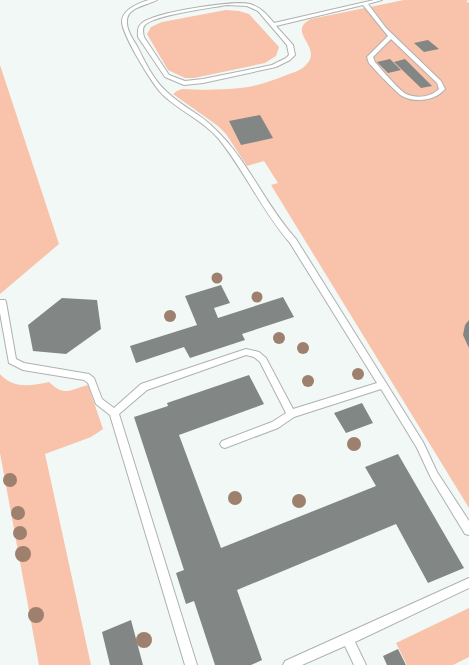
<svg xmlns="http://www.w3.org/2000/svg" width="469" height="665" font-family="Barlow,sans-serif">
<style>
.green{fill:#f8c2ab}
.building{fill:#828684}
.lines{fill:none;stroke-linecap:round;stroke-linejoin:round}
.lane-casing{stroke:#adb2b0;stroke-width:2}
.lane{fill:#fff;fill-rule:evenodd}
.tree{fill:#9d806e}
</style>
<rect width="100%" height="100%" fill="#f2f8f5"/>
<!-- green -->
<path class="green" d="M404,0h65l-3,1 3,2v505l-198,-323 7,-2 -14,-22 -17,5 -21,-32 -8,-8 -45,-32 4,-3 5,-2c20,1 39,1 58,-1 15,-1 31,-7 44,-12 7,-3 17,-5 22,-11 18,-18 -21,-33 5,-46z
M226,10l13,1 10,3 30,33 -3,9 -11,7 -71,15h-9l-17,-8 -21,-36 4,-7 11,-5z
M0,65l59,179 -59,50z
M0,374c13,15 31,12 49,8 15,15 21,8 39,3l15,44 -12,8 -46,17 46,211h-52l-39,-212z
M469,608v49l-16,8h-46l-11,-22z"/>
<!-- building -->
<path class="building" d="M428,40l11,9 -15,3 -10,-9z
M390,59l11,11 -13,3 -11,-11z
M405,59l27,27 -11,2 -27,-26z
M260,115l13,23 -32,7 -12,-24z
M221,285l9,18 -16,5 4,10 65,-21 11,20 -52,17 3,6 -55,18 -6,-11 -48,16 -6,-17 67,-21 -12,-29z
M62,298l35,2 4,29 -35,25 -33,-3 -5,-26z
M469,320v28l-6,-13 2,-10z
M249,375l15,29 -85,31 42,113 155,-62 -11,-19 33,-13 66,114 -36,15 -32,-59 -159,66 25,70 -11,5h-36l-21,-64 -8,3 -10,-31 8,-3 -50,-153 34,-11 -1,-3z
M362,403l11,20 -27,10 -12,-20z
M131,620l12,45h-33l-8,-33z
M398,649l8,16h-19l-4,-9z"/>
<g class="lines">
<!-- lane casing -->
<g class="lane-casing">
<path id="lane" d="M149,0h8c-9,5 -30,7 -30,21 -1,8 6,19 10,25 8,16 17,35 30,46 14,14 34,22 48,37 33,31 50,76 81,110l127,203 14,30 32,49v14l-4,-1 -34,-56 -14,-30 -36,-59 -87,28 -16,11 -53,20 -3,-1 -2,-3 2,-3 50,-19 14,-9 -26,-51 -6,-5 -8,-2 -99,35 -28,24 78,251h-12l-75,-250 -14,-11 -8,-21 -4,-3 -61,-10 -14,-7 -9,-50v-13h5l1,2 10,57 8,4 65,11 5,4 8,21 12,9 27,-24 105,-35 13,3 7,6 27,51 84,-26 -87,-140c-28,-32 -45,-72 -72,-105 -16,-18 -38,-27 -55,-43 -10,-9 -42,-62 -41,-74 1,-12 17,-18 27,-21z
M374,0h8l-14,4 18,24 55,53 4,8c-10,12 -30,14 -43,7 -4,-2 -30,-29 -33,-33 -1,-2 -1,-4 -2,-6l21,-21 -25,-31 -87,21 17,19 2,10 -5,5 -14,7 -73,16 -19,2 -19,-8 -27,-40c0,-5 -1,-10 4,-14 12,-11 93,-23 108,-19 12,4 16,10 24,19zM227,5l20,1 11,5 29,34 2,10 -3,3 -14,7 -69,14 -18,2 -16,-6 -25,-38c-1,-4 -2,-9 1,-12 9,-10 66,-17 82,-20zM391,39l46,44 2,6c-8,8 -22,10 -33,5 -6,-3 -25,-25 -31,-32l-2,-5z
M469,578v10l-114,54 11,23h-12l-9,-19 -43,19h-19l2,-4z"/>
</g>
<!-- lane -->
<use href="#lane" class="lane"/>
</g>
<!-- trees -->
<g class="tree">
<circle cx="217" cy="278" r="5.5"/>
<circle cx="257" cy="297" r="5.5"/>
<circle cx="170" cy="316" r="6"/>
<circle cx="279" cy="338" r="6"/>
<circle cx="303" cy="348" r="6"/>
<circle cx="358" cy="374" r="6"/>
<circle cx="308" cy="381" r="6"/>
<circle cx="354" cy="444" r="7"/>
<circle cx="10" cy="480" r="7"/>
<circle cx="235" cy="498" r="7"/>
<circle cx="299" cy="501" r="7"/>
<circle cx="18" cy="513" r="7"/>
<circle cx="20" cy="533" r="7"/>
<circle cx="23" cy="554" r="8"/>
<circle cx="36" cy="615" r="8"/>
<circle cx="144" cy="640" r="8"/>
</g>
</svg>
